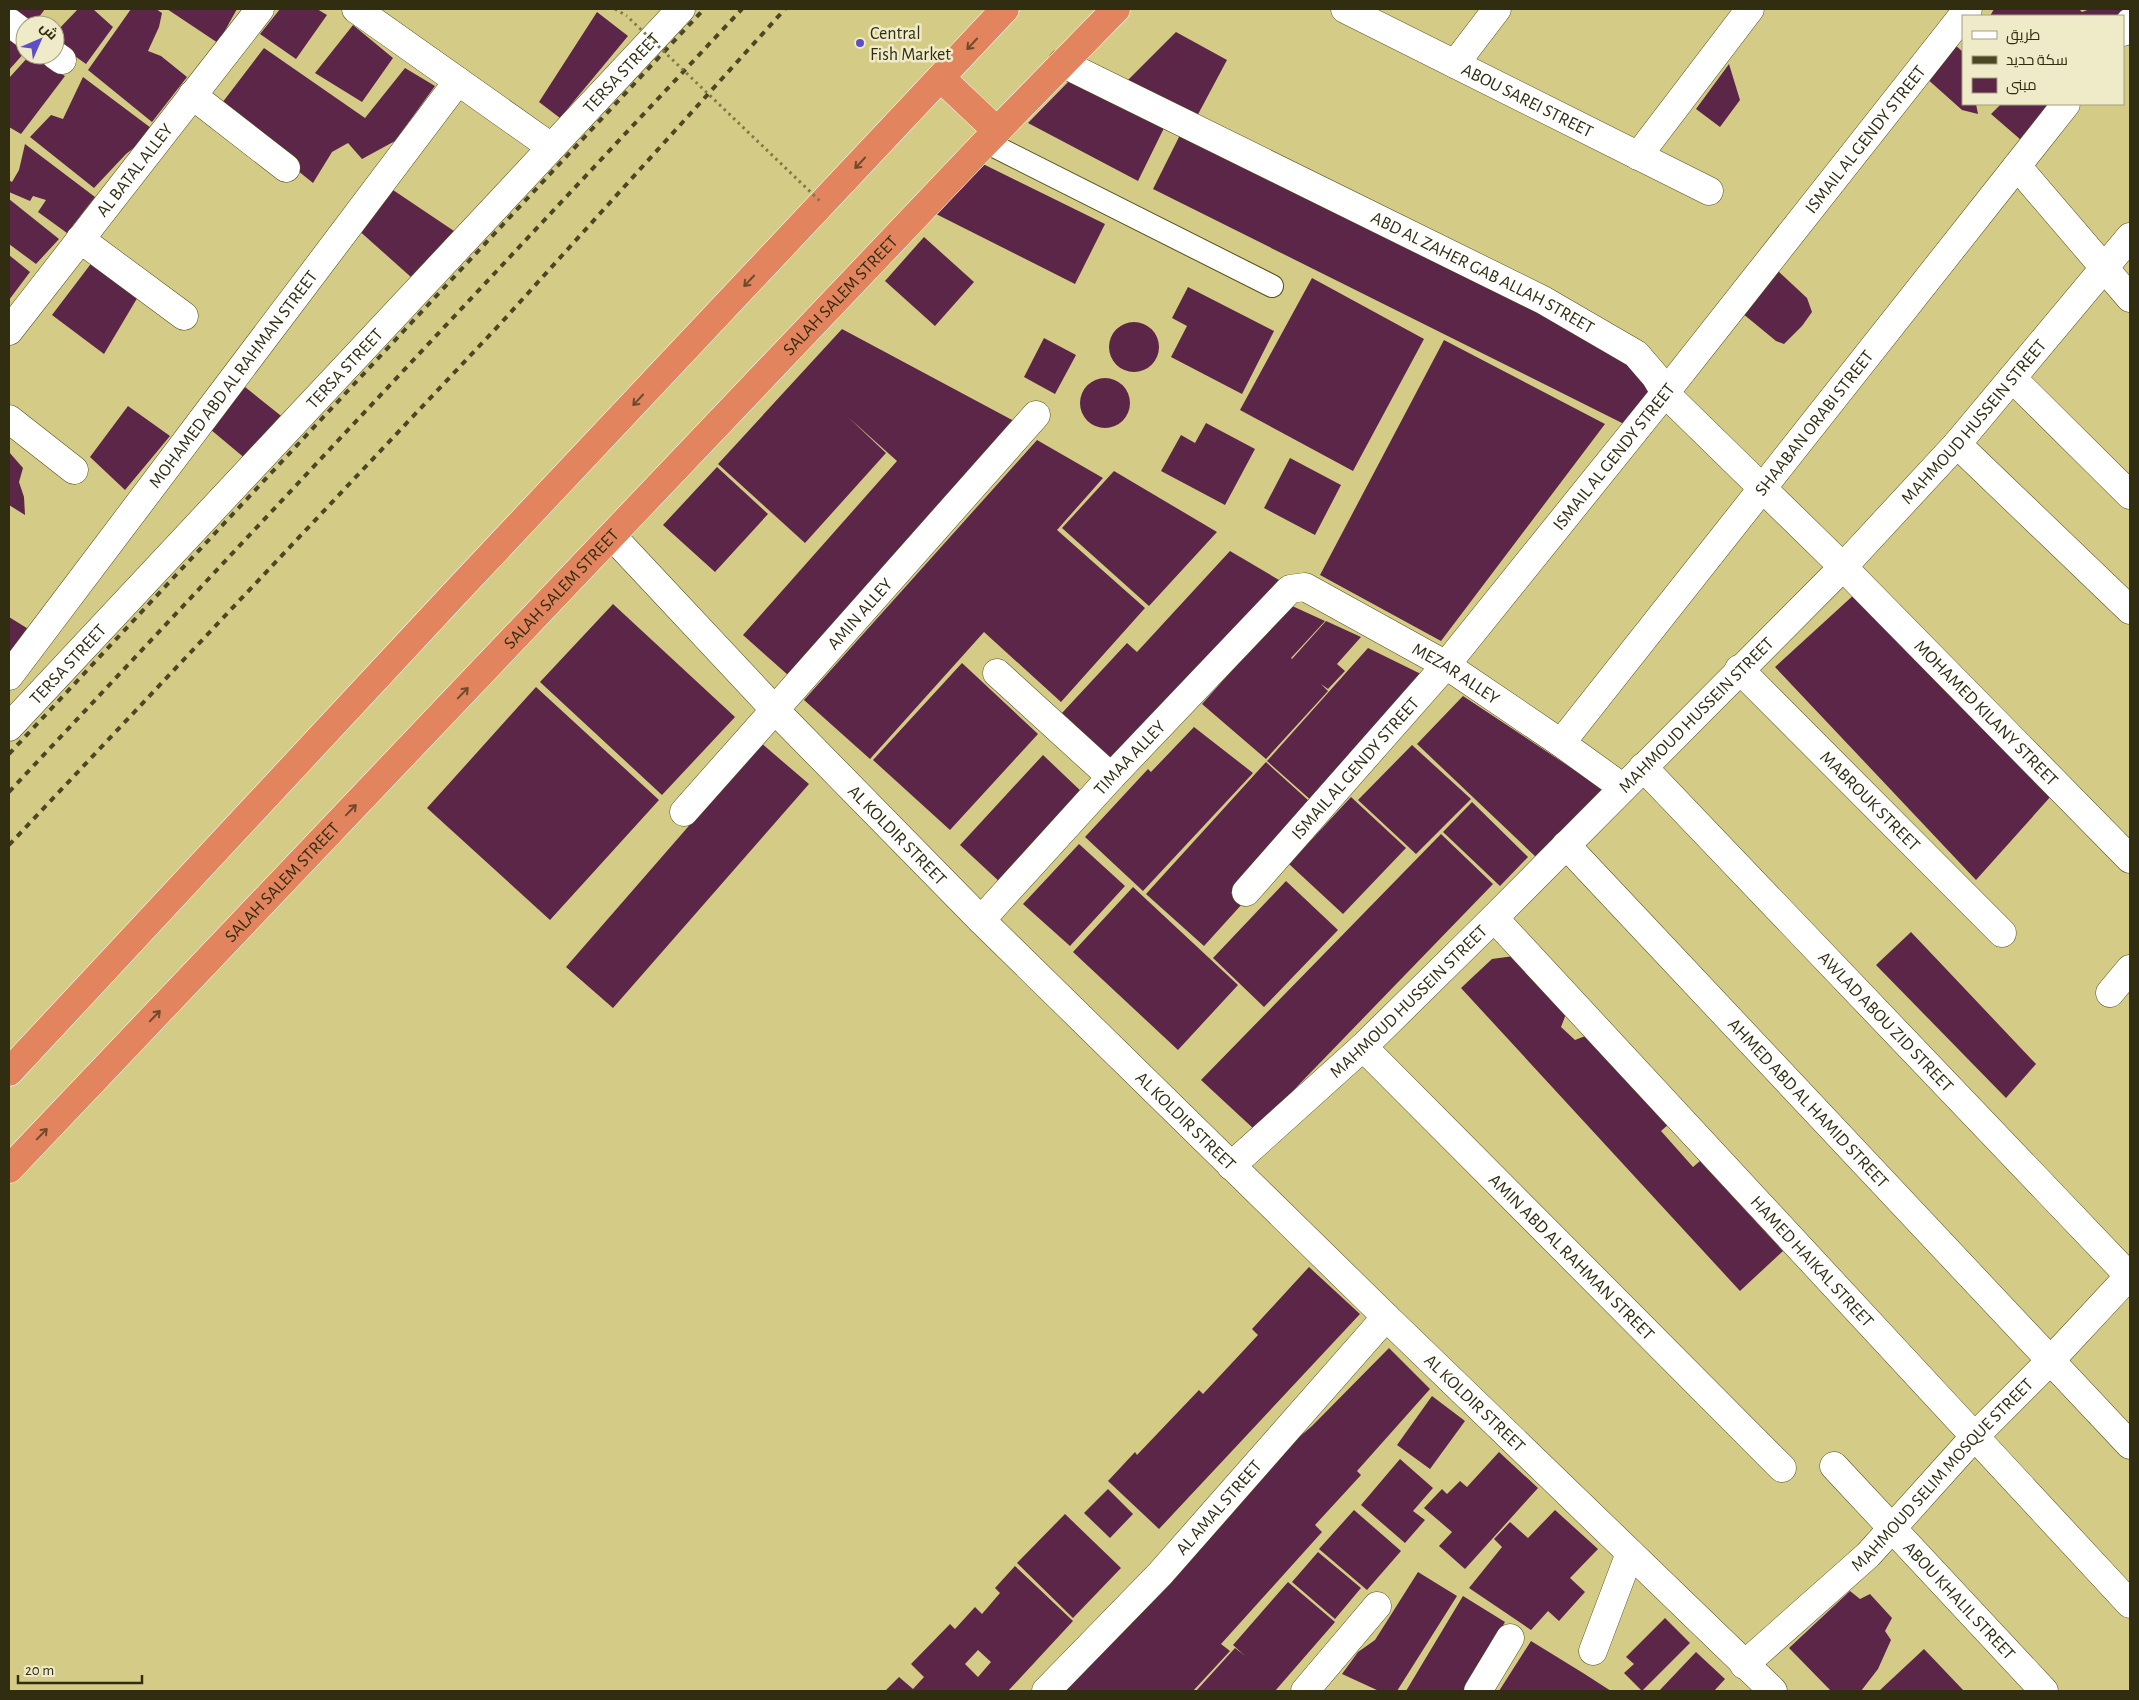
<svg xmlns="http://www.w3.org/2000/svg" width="2139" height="1700" font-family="'Alegreya Sans',Cairo,sans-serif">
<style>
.building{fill:#5c2649;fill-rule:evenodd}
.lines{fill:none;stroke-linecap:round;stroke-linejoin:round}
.lane-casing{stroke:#554f1a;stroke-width:24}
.street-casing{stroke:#554f1a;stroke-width:29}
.highway-casing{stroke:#fff;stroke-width:29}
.path{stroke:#7f7949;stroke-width:3;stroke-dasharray:2.5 4;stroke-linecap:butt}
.lane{stroke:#fff;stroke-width:22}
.street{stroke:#fff;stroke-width:28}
.highway{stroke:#e2845d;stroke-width:28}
.rail{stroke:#4b4724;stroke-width:4;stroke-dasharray:6 6;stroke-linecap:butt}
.path-bridge{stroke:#7f7949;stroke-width:3;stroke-dasharray:2.5 4;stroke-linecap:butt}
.oneway{stroke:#6f4b2c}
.poi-dot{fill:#5c4fc7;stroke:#efebc9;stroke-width:2}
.labels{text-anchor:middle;stroke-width:5;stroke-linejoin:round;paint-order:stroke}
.poi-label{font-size:18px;fill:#312d11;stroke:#efebc9;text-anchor:start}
.street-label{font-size:18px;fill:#312d11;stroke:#efebc9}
</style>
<rect width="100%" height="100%" fill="#d4cc86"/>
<!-- building -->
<path class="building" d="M12,9h33l-12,16z
M78,9h15l20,18 -27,37 -31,-22v-9z
M131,9h25l6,4 -3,14 -11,24 13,5 26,21 -35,45 -64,-52z
M167,9h70l-19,34z
M280,9h37l10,6 -31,44 -36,-25z
M1994,9h85l3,3 8,-3h33l7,9 -7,-2h-133z
M597,12l31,24 -68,82 -21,-16z
M353,25l40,33 -31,44 -47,-29z
M1176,32l51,28 -32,60 -69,-38z
M9,35l16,11v6l-16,18z
M1954,44l9,8v52h13l2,10 -16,-4 -37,-33z
M264,48l101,70 40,-50 30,18 -40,55 -33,18 -14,-16 -16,9 -19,31 -94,-76z
M29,56l36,20 -44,58 -12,-7v-49z
M1729,64l11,36 -20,27 -24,-18z
M83,77l72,54 -29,23 -32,34 -64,-51 21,-22 12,4z
M1072,78l94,46 -28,57 -110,-58z
M2001,104h54l-34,36 -30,-26z
M1181,133l432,217 43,40 -30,35 -473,-236z
M25,144l70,53 -28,36 -29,-21 8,-12 -13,-4 -3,5 -21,-9v-12l3,2 7,-12z
M983,164l122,60 -30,60 -139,-70z
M393,190l61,41 -33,55 -65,-58z
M9,199l50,40 -23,25 -27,-20z
M924,237l50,45 -39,44 -50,-45z
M9,255l21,17 -21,28z
M93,261l46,34 -35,59 -52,-39z
M1777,270l30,28 5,14 -10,14 -18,18 -8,-3 -34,-28z
M1312,278l112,61 -71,132 -113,-61z
M1188,287l86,44 -32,63 -71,-37 16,-31 -15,-8z
M1109 347a25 25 0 1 1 50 0a25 25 0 1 1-50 0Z
M842,329l172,92 -226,254 -45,-40 154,-174 -49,-44 38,36 -81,90 -87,-79z
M1044,338l32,17 -21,39 -31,-17z
M1444,340l161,84 -164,217 -121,-66z
M1080 403a25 25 0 1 1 50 0a25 25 0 1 1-50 0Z
M245,387l40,32 -38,41 -37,-31z
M128,406l42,30 -45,54 -35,-33z
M1206,423l49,26 -30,56 -64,-34 20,-36 14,8z
M1037,440l66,38 -46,52 88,78 -84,94 -77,-70 -114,127 -66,-59z
M9,452l14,16 -4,14 5,15 1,18 -16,-10z
M1290,458l51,27 -26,50 -51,-27z
M717,467l51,47 -53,58 -52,-47z
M1114,471l103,61 -68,74 -87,-78z
M1230,551l49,29 -167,180 -50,-47 65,-70 10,9z
M1857,592l195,203 -76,85 -201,-213z
M613,604l122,113 -73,78 -122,-113z
M1290,605l35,16 -34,37 1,1 34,-38 35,16 -24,27 8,7 -17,18 -7,-5 7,7 -62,68 -64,-55z
M9,617l21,13 -21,23z
M1368,648l57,28 -112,126 -46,-41z
M962,663l76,71 -88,96 -77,-70z
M536,687l123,113 -109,120 -123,-112z
M1463,696l140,93 -66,69 -120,-114z
M1194,727l59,46 -110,118 -58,-54 63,-68 3,3z
M761,743l48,41 -196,224 -47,-41z
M1412,745l59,54 -55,55 -58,-54z
M1043,755l41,39 -82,90 -42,-39z
M1266,762l43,39 -16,17 3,3 -65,72 12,10 -39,43 -58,-52z
M1351,797l55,51 -63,66 -54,-50z
M1472,802l56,55 -28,29 -57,-54z
M1441,834l52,50 -238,246 -54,-50z
M1079,844l46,42 -55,60 -47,-42z
M1286,881l52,49 -74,77 -51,-49z
M1133,887l105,98 -60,65 -105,-98z
M1911,932l125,132 -30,34 -130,-133z
M1514,956l52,58 -5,13 14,13 13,-5 82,88 -9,8 32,36 7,-6 83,90 -43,40 -279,-303 31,-29z
M1309,1267l51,47 -201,215 -51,-48 27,-29 2,3 62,-65 4,4 55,-59 -6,-6z
M1389,1348l41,41 -73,82 4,4 -46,50 7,7 -101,112 9,7 -37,40h-136l200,-218 55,-47z
M1432,1396l33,25 -35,48 -33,-24z
M1499,1452l39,36 -73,81 -26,-23 13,-14 -28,-24 18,-19 5,5 13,-13 7,6z
M1400,1459l33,29 -20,23 12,9 -20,23 -44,-38z
M1108,1489l25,25 -23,24 -26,-25z
M1354,1510l47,41 -34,39 -48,-41z
M1555,1510l43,39 -28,29 15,14 -26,29 -11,-10 -17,19 -62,-42 33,-41 -8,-8 16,-17 18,16z
M1065,1514l56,54 -48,50 -56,-55z
M1318,1552l43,36 -26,31 -43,-37z
M1015,1566l58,55 -65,70h-123l14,-14 14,12 11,-12 -13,-13 39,-40 5,5 20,-22 7,7 18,-21 -5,-5zM978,1650l13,12 -13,15 -13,-13z
M1418,1572l39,24 -60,95h-18l-37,-17 16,-22 17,-12z
M1288,1582l47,40 -60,69h-79l39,-43 9,7 -11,-10z
M1850,1591l10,8 10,-5 22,24 -7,13 6,9 -13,29 -17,22h-30l-42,-43z
M1463,1596l42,26 -41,69h-58z
M1665,1618l25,25 -48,48 -18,-18 10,-9 -8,-7z
M1531,1641l52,32 28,18h-112z
M1924,1649l40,42h-85z
M1696,1652l29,27 -11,12h-55z"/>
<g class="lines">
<!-- lane casing -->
<g class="lane-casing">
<path id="lane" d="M986,142l286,144"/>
</g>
<!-- street casing -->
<g class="street-casing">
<g id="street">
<path d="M356,9l195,138"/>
<path id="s1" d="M1345,9l364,182"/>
<path d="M9,22l16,12"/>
<path d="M2123,32l7,-10"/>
<path d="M55,55l7,5"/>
<path id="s2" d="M1062,63l481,237 93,54 19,22 10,17 178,174 287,292"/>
<path d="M1455,64l42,-55"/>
<path d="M192,95l94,73"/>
<path d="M1638,156l112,-147"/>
<path d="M2017,166l113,132"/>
<path d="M80,239l104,77"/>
<path id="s3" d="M9,331l251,-322"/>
<path d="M2012,378l118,117"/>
<path d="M9,419l65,51"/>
<path d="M1957,444l173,166"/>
<path id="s4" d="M613,537l162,173 206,210 405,397 387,374"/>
<path id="s5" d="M1739,669l263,264"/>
<path d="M997,673l114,104"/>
<path id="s6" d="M9,676l449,-595"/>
<path id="s7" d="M9,727l672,-718"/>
<path id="s8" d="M1561,743l505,-639"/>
<path id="s9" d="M1643,767l487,510"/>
<path id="s10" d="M684,812l352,-397"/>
<path id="s11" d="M1566,845l564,600"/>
<path id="s12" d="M1246,892l200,-227 219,-272 303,-384"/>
<path id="s13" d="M1494,918l636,686"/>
<path id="s14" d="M981,920l130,-143 179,-188 15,-2 141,78 115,78 61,44"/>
<path d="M2110,993l20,-24"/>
<path id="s15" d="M1363,1047l419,421"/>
<path id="s16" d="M1231,1166l132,-119 131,-129 349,-351 114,-123 173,-207"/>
<path id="s17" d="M1834,1466l210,225"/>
<path d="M1593,1651l37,-98"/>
<path id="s18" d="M1744,1665l124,-110 107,-119 75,-75 80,-86"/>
<path id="s19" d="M1046,1691l114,-117 226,-257"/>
<path d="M1305,1691l72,-85"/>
<path d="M1478,1691l32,-53"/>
</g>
</g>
<!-- highway casing -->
<g class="highway-casing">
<g id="highway">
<path d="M941,78l56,53"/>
<path d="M9,1072l448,-481 548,-582"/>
<path id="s20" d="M9,1169l977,-1027 130,-133"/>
</g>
</g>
<!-- path -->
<path class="path" d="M615,9l12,7"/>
<!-- lane -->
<use href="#lane" class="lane"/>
<!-- street -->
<use href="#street" class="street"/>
<!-- highway -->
<use href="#highway" class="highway"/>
<!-- rail -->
<path class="rail" d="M9,754l695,-745
M9,792l733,-783
M9,845l492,-522 284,-314"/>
<!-- path-bridge -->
<path class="path-bridge" d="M630,19l192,184"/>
</g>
<!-- one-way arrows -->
<defs><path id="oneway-shaft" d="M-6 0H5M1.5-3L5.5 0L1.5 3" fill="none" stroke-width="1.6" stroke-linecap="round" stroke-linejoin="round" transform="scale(1.25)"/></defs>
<g class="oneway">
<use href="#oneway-shaft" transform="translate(972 44) rotate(133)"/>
<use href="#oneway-shaft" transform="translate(860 163) rotate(133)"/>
<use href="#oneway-shaft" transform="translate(749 281) rotate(133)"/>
<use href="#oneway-shaft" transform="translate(638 400) rotate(133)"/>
<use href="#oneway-shaft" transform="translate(463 693) rotate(-46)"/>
<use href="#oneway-shaft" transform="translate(351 810) rotate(-46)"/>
<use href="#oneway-shaft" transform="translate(155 1016) rotate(-46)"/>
<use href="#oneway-shaft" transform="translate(42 1134) rotate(-46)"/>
</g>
<!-- markers -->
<circle class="poi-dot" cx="860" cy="43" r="5"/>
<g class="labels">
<!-- poi labels -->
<g class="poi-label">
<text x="870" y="39">Central<tspan x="870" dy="21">Fish Market</tspan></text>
</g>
<!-- street labels -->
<g class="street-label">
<text dy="6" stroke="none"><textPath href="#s7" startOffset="896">TERSA STREET</textPath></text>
<text dy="6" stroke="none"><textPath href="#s1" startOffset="204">ABOU SAREI STREET</textPath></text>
<text dy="6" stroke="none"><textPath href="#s12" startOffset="975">ISMAIL AL GENDY STREET</textPath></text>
<text dy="6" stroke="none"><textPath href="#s3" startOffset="204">AL BATAL ALLEY</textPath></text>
<text dy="6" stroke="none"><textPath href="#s2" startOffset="470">ABD AL ZAHER GAB ALLAH STREET</textPath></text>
<text dy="6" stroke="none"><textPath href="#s20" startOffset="1206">SALAH SALEM STREET</textPath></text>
<text dy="6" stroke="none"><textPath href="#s7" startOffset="491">TERSA STREET</textPath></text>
<text dy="6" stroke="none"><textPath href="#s6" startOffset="372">MOHAMED ABD AL RAHMAN STREET</textPath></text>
<text dy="6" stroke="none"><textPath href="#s16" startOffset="1052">MAHMOUD HUSSEIN STREET</textPath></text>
<text dy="6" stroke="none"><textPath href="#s8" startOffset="408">SHAABAN ORABI STREET</textPath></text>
<text dy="6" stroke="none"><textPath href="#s12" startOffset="570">ISMAIL AL GENDY STREET</textPath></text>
<text dy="6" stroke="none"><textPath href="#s20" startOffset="801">SALAH SALEM STREET</textPath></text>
<text dy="6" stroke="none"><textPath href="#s10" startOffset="265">AMIN ALLEY</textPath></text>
<text dy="6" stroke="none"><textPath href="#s7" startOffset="86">TERSA STREET</textPath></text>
<text dy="6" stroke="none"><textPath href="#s14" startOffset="642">MEZAR ALLEY</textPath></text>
<text dy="6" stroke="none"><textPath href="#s2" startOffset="1146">MOHAMED KILANY STREET</textPath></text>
<text dy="6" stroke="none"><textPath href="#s16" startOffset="648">MAHMOUD HUSSEIN STREET</textPath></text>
<text dy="6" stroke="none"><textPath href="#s14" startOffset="220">TIMAA ALLEY</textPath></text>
<text dy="6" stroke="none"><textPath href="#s12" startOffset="165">ISMAIL AL GENDY STREET</textPath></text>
<text dy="6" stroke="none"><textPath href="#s5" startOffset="186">MABROUK STREET</textPath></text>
<text dy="6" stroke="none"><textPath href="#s4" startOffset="412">AL KOLDIR STREET</textPath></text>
<text dy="6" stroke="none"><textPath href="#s20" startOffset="396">SALAH SALEM STREET</textPath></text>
<text dy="6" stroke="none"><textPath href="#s16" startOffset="242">MAHMOUD HUSSEIN STREET</textPath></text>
<text dy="6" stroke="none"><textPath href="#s9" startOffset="352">AWLAD ABOU ZID STREET</textPath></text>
<text dy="6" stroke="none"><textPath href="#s11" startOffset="354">AHMED ABD AL HAMID STREET</textPath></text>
<text dy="6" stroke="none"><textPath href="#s4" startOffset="818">AL KOLDIR STREET</textPath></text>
<text dy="6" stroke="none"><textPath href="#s15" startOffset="296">AMIN ABD AL RAHMAN STREET</textPath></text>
<text dy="6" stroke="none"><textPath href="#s13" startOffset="468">HAMED HAIKAL STREET</textPath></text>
<text dy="6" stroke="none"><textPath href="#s4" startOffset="1222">AL KOLDIR STREET</textPath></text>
<text dy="6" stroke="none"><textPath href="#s18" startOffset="275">MAHMOUD SELIM MOSQUE STREET</textPath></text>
<text dy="6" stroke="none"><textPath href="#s19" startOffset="252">AL AMAL STREET</textPath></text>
<text dy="6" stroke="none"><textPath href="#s17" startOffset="184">ABOU KHALIL STREET</textPath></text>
</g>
</g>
<!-- border -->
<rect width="2139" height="1700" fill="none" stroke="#312d11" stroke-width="20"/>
<!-- legend -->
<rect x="1962" y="15" width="162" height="90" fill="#efebc9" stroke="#a39f7f"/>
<rect x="1972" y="31" width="25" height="8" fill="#ffffff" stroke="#a39f7f"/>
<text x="2006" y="40" font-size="15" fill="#312d11">طريق</text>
<rect x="1972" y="56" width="25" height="8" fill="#4b4724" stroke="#a39f7f"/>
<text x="2006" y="65" font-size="15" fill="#312d11">سكة حديد</text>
<rect x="1972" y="78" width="25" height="15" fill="#5c2649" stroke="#a39f7f"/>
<text x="2006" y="90" font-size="15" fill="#312d11">مبنى</text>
<!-- north arrow -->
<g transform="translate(40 40) rotate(45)"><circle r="24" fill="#efebc9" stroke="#a39f7f"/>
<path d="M0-4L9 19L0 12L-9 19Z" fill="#5c4fc7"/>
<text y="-8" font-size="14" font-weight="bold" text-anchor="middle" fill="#312d11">ش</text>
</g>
<!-- scale -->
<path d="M18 1675v8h124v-8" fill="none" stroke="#312d11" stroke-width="2.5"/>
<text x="25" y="1675" font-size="15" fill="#312d11" stroke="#efebc9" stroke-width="4" paint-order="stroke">20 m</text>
</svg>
